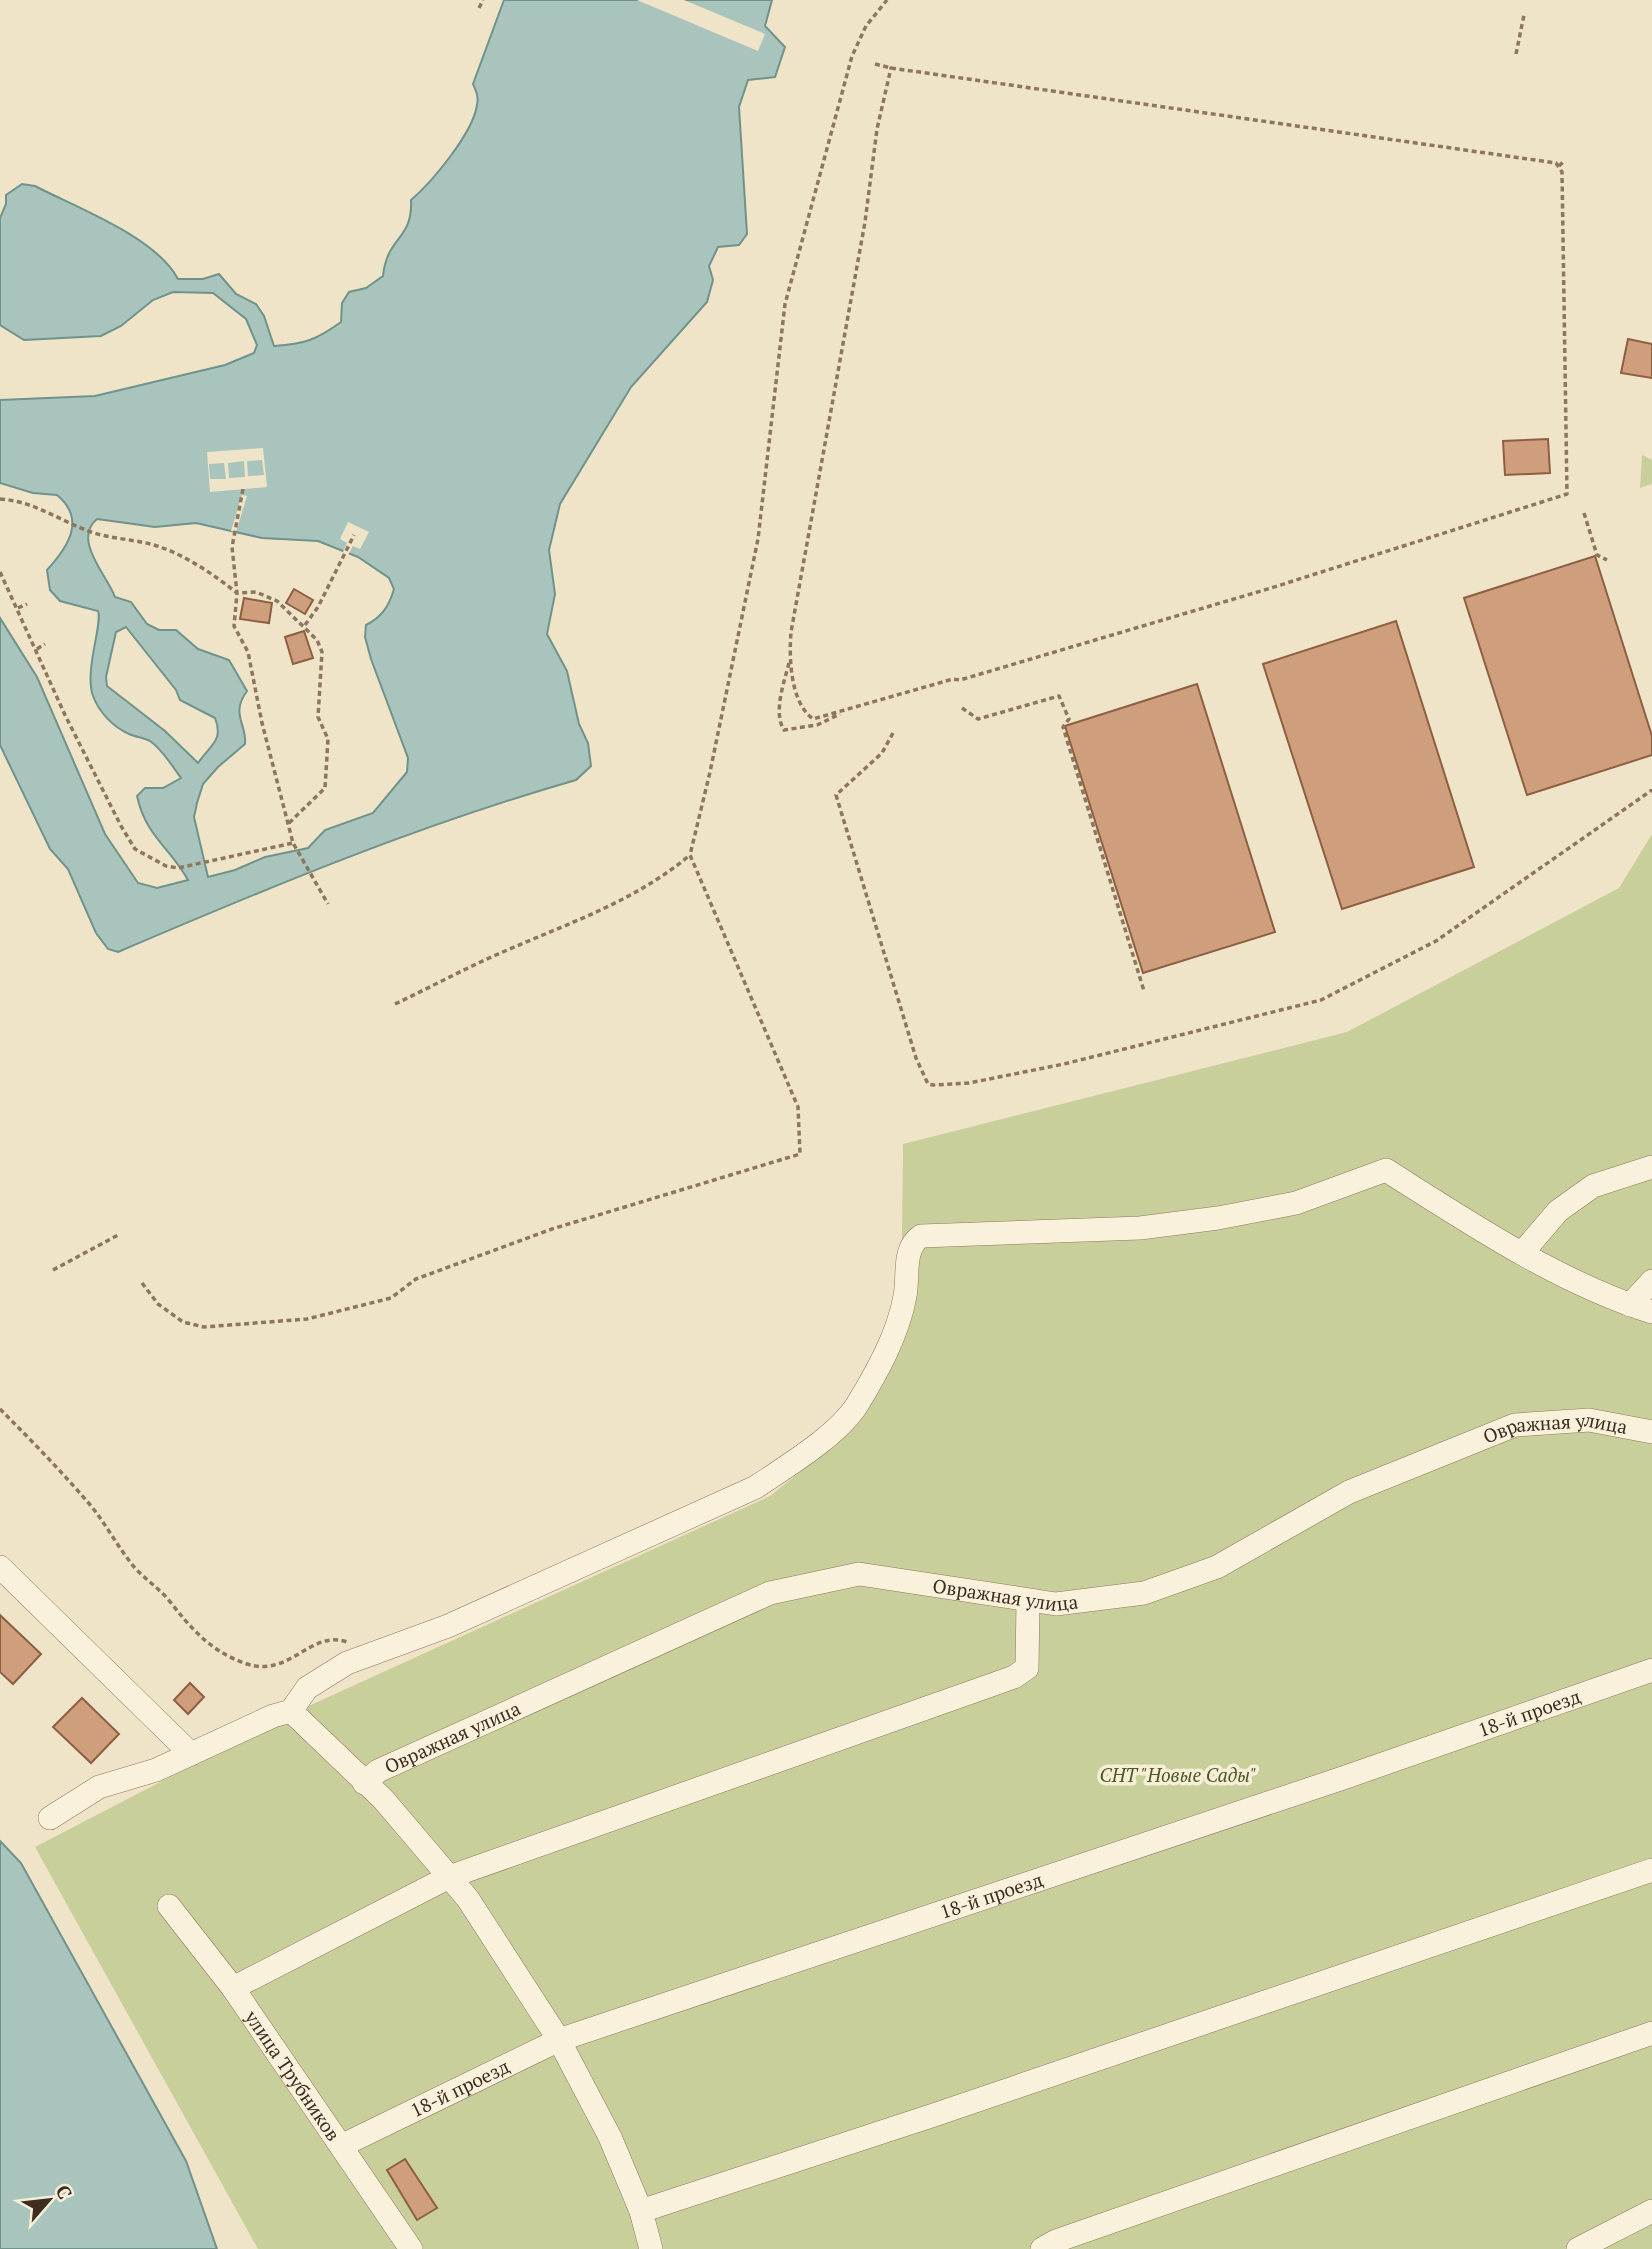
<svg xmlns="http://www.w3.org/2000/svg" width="1652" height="2249" font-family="'PT Serif',serif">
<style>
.green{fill:#c9cf9b}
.water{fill:#a9c4bc;stroke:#6f938a;stroke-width:2;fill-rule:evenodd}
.pier{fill:#f0e4c8;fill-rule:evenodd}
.building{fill:#cf9f7d;stroke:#8d5f41;stroke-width:2}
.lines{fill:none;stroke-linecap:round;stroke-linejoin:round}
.minor-casing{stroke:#8d765c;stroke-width:24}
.path{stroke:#8d765c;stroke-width:3.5;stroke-dasharray:5 3.5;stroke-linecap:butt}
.minor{stroke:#faf1dc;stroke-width:23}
.labels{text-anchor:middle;stroke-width:7;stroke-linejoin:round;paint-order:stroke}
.street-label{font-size:19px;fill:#3d2e20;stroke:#f7eed8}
.park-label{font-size:19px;font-style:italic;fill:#4d5a26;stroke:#f7eed8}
</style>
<rect width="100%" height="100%" fill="#f0e4c8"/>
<!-- green -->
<path class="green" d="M1642,455l10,5v24l-12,4z
M1652,834v1415h-1394l-223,-402 256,-133 479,-218 82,-66 49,-99 2,-187 444,-112 272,-144z"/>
<!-- water -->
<path class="water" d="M504,0h268l-7,26 20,21 -10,30 -27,3 -9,27 8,127 -8,11 -21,2 -9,19 4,14 -6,22 -76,85 -71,117 -11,46 6,44 -8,40 20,37 12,53 9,19 3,23 -15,14c-160,46 -306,107 -458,172l-10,-3 -12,-16 -28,-64 -18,-20 -50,-104v-127l37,59 68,157 33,49 19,5 31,-8c-18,-33 -42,-43 -51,-84l8,-8h18l18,-10c-8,-11 -19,-29 -31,-37 -6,-3 -14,-4 -21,-7 -16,-7 -30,-22 -36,-38 -9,-26 10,-72 5,-85l-38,-10 -10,-11 -3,-20c22,-24 39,-51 10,-75l-24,-2 -33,-10v-83l95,-4 130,-31 29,-12 3,-8 -11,-26 -33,-26 -40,-1 -20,8 -32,26 -20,10 -77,4 -24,-15v-107l6,-14v-9l16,-11 13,2c42,22 121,51 143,93h25l16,-5 17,20 20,10 8,12 10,30c31,-2 42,-6 67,-24l1,-19 7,-11 17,-4 17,-12c4,-40 30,-36 28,-76 21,-18 62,-67 66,-95 2,-8 -1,-14 -4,-21zM97,519l58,8 41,-4 66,15 56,3 40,16 31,21 5,11c-5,17 -12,28 -28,36l-1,12 6,22 37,99 -1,14 -34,41 -48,17 -17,18 -43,9 -30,13 -27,7 -14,-60 3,-14 6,-19 15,-17 27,-23c2,-20 -15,-30 2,-53l-18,-31 -31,-11 -22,-19h-17l-12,-6 -16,-22 -16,-5c-8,-22 -43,-57 -18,-78zM126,627l50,63 4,10 35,18c9,23 -5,27 -17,45l-33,-32 -58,-45 -1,-9 10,-45z
M0,1841l21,22 165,298 31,88h-217z"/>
<!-- pier -->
<path class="pier" d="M637,0h47l81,34 -7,17z
M263,448l4,39 -57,5 -3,-40zM262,460l2,15 -16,1 -1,-15zM244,461l1,16 -16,1 -1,-15zM224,463l2,16h-16l-1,-15z
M242,495l5,1 -11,36 -5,-1z
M348,522l21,10 -9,17 -7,-3 -6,11 -5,-3 5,-11 -7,-4z"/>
<!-- building -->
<path class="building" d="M1628,339l24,5v34l-31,-5z
M1548,439l2,34 -45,2 -2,-34z
M1595,556l57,180v19l-125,40 -63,-197z
M294,589l19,11 -8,14 -19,-11z
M244,598l28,5 -3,20 -29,-4z
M1396,621l78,246 -132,42 -79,-245z
M304,631l9,27 -20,6 -8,-27z
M1197,684l78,248 -132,41 -78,-247z
M0,1615l41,39 -28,30 -13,-12z
M190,1683l14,14 -16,17 -14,-14z
M82,1698l37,36 -28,29 -38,-36z
M405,2159l32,49 -20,12 -30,-50z"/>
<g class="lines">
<!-- minor casing -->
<g class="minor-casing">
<g id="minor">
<path d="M1523,1252l35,-41 35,-25 59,-19"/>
<path d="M1630,1305l22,-24"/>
<path d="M0,1567l191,187"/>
<path d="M291,1711l92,88 85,100 91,141 51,97 31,74 10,38"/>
<path id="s1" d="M364,1783l14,-12 392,-178 89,-19 197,30 88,-11 73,-26 132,-75 166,-67 74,-5 63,12"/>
<path d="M50,1818l49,-31 57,-17 117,-54 18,-5 16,-23 40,-25 101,-37 308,-139c31,-21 81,-51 101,-82 20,-33 41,-70 48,-109 4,-20 -3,-47 16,-60l219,-8 78,-10 78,-15 90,-33c82,52 173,113 266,142"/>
<path id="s2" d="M169,1906l64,82 178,261"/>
<path d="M233,1988l216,-111 565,-200 13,-9 1,-66"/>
<path id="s3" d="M343,2145l216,-105 784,-262 309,-108"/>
<path d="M641,2211l293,-96 718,-245"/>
<path d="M1042,2249l14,-8 596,-208"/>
<path d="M1578,2249l74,-38"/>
</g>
</g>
<!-- path -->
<path class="path" d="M479,8l4,-8
M1516,54l8,-39
M875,64l16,4
M891,68l665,95 6,9 5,322 -296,94 -311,92 -7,-1 -140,40c-23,-17 -24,-61 -22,-87l74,-410 12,-93z
M1559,166l6,-6
M243,489l-11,58 5,46 19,-1 21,9 40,39 5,12 -4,65 10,22 -3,49 -36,35
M0,499c34,2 60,22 91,33 20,7 42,7 63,13 30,9 59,29 83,48l-3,33 14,26 14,71 31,120 35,61
M1584,513l13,42 10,5
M0,572l65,143 56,111 14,23 31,17 12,2 115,-25
M18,608l9,-4
M305,625l13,-18 36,-72
M37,649l8,-5
M789,663c-5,19 -16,50 -5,67l33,-5 23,-11
M962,708l16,11 81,-23 10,23 -6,8 81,264
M893,733l-11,20 -46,42 80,263 12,26 5,1 36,-2 95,-19 257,-64 115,-59 216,-151
M395,1004c34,-16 67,-34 101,-49 67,-30 137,-52 194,-100
M53,1270l67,-36
M142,1283l16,21 25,18 21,5 103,-8 84,-21 25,-19 136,-50 248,-75 -2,-47 -108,-252 20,-83 48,-233 27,-235 67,-248 14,-30 21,-26
M0,1409c31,31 63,64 92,98 15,19 27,42 43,61 10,11 22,19 32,30 24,30 42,53 80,66 43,14 64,-35 100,-22"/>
<!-- minor -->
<use href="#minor" class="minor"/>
</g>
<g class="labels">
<!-- street labels -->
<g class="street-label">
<text dy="7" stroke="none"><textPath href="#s1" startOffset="1276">Овражная улица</textPath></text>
<text dy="7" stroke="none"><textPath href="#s1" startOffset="688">Овражная улица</textPath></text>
<text dy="7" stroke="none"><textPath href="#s3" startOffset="1264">18-й проезд</textPath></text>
<text dy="7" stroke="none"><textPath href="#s1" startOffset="100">Овражная улица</textPath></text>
<text dy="7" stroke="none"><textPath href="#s3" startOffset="696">18-й проезд</textPath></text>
<text dy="7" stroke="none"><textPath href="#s2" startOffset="210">улица Трубников</textPath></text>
<text dy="7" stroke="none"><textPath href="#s3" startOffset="130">18-й проезд</textPath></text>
</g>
<!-- park labels -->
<g class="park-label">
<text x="1178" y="1782">СНТ "Новые Сады"</text>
</g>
</g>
<!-- north arrow -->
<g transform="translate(49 2200) rotate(62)" stroke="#f7eed8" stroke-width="5" paint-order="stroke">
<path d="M0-5L12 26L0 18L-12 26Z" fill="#3d2e20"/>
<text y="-10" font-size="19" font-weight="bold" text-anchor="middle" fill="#3d2e20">С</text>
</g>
</svg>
